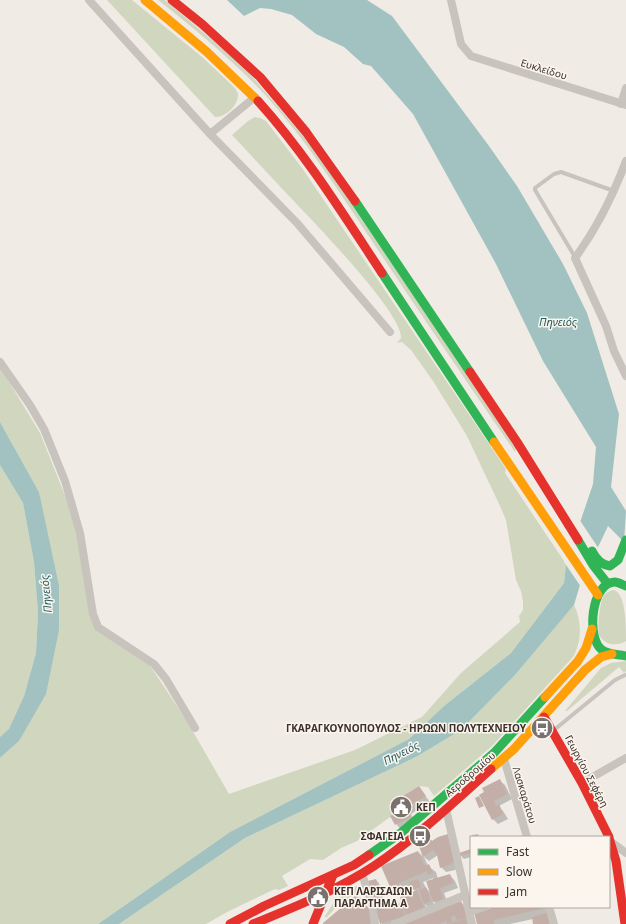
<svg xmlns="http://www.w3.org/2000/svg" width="626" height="924" font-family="'Noto Sans',sans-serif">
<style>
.green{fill:#d1d6bf}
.water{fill:#a1c2c1}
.pier{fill:#f0ebe5}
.shadow{fill:#0003;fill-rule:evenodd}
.building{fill:#c3afa7}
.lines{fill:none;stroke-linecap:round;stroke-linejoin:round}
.lane{stroke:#c9c3be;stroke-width:4}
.street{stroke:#c9c3be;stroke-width:8}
.fast{stroke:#30b455;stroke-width:9}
.slow{stroke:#ff9f0a;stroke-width:9}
.jam{stroke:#e5322d;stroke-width:9}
.labels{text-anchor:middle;stroke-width:3;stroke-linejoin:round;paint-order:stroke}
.street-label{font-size:10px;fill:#3b302b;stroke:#fbf5ee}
.poi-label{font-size:10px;font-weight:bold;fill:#3b302b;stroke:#fbf5ee;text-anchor:end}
.water-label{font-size:11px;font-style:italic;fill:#1f5a5e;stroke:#fbf5ee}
</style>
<rect width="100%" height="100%" fill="#f0ebe5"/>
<!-- green -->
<path class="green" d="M107,0h25l70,57 33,31 3,6c1,10 -12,24 -23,23z
M158,0h7l79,67 72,84 200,297 -1,4c-49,-71 -97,-142 -145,-214 -32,-48 -64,-98 -103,-141 -33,-36 -71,-67 -109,-97z
M255,117l5,1 6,3 36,47 204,301 -1,4 61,91 -2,19 -53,70 -67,53 -35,33 -179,93 -132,92h-98v-166l19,-17 40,-111 -20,-138 -39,-70v-55l40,66 40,100 17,92 50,36 41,62 41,71 126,-44 67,-33 39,-44 59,-51 -1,-6 4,-6v-9l-2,-10 -5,-11 -10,-60 -6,-14 -33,-70 -16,-26 -18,-29 -22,-31 -9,-8 -5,1 4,-5c2,-25 -92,-121 -113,-143 -19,-20 -37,-40 -56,-60l16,-14z
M0,465l23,38 11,59 4,50 -2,41 -12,43 -15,34 -9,7z
M613,590c13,1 13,37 13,51 -9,6 -23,4 -27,-7 -2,-5 1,-31 4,-37 2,-4 6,-6 10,-7z
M574,605c8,16 8,36 -1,52l-81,89 -58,50 -6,-9 -9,-1 -21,13 2,3 -7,4 4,6 -40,29 -16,7 -18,12 -13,-1 -28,17 6,10 -9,4 -4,-1 -46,22 -23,13h-87l126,-86 171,-81 45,-27 54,-55z
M626,661v10l-2,2 -5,-6 -52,44h-2l36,-43 10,-5z
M357,886l2,6 -21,13 -12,13 -1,-2c10,-15 14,-22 32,-30z"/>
<!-- water -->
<path class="water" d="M227,0h140l25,16 97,130 28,40 46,78 24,49 32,101 -8,73 15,24 -2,31 -16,-16 -28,59 -6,20 -59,70 -54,55 -45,27 -171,81 -126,86h-21l132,-92 179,-93 35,-33 67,-53 53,-70 2,-19 27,-80 3,-37 -53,-86 -47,-97 -83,-150 -42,-48 -8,-2 -19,-17 -28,-13 -24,-19 -21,-6 -11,-1 -16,8z
M0,422l39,70 20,94v44l-13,64 -27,47 -19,17v-21l9,-8 15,-33 12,-43 2,-41 -4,-50 -11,-59 -23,-38z"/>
<!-- pier -->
<path class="pier" d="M579,519l20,30 -18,38 -17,-25z"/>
<!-- shadow -->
<path class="shadow" d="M499,780l6,5 7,14 -13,7 4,5 5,8 -10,5 -5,-5 -7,-26z
M419,788l11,14 -19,12 4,8 -14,8 -10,-13 7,-5z
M478,834l1,3h-7v-2z
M429,838l31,29 -5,3 -9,2 -5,-5 -3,-12 -9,6 -5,-4 4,9 8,6 2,7 12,-4 5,6 3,7 -14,5 4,11 -9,3 -7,-8 2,6 -6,2 -3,-3 4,10 32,-12 7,7 4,15h-90l-4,-16 -3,-3 1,-25 3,3 7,26 15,-5 4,5 11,-17 -4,-5 -15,6 -7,-7 28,-34 7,6 -6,-14zM433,878l1,2 -2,14 -6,-6 -3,-6zM407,914l6,5 -4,2z
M471,850v7l-7,2 -3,-3 -1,-3z
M360,899l7,7 10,18h-52z
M502,907h48l2,7 -18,10 -1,-5 -23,5h-32z"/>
<!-- building -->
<path class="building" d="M500,779l7,15 -13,7 2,5 3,-2 4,10 -11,6 -13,-25 5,-3 -2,-4z
M419,786l7,10 -20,12 5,9 -16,8 -5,-9 7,-4 -4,-6 7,-4 -2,-3z
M479,796l5,10 -5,2 -4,-10z
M448,834l7,27 -6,4 -9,3 -3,-13 -4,-5 -10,7 -5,-13 11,-8 3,5 6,-4z
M471,849v4l-11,3 -1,-3z
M418,851l7,15 4,-2 4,9 -5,2 -1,-4 -37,16 -9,-21z
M450,874l3,9 -13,5 3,11 -10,3 -7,-21z
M376,879l6,25 -8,2 -6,-25z
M418,879l3,8 -9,3 -3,-8z
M426,887l5,14 -7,3 -5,-14z
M417,890l7,18 -18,7 -6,-18z
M355,896l6,2v4l3,4 6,2v16h-47v-1z
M461,901l6,16 -10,3 -2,-5 -4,2 1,5 -5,2 -1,-3 -7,3h-41z
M401,903l4,13 -25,8 -5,-16 9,-2 1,2z
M497,907h48v1l-52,12 1,4h-17l-3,-12z
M551,912l3,12h-21l-1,-7z
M465,918l3,6h-19z"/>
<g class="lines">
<!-- lane -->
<path class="lane" d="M575,257l-40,-67v-2l19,-14 7,-2 53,19
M554,730l61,-50 10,-5"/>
<!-- street -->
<path class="street" d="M89,0l121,134 87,89 93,109
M451,0l10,44 10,12 155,49
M621,104l5,-16
M210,134l45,-37
M626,161c-13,35 -29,67 -51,97l31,68 8,25 12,25
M0,362l30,43 14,24 21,52 15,52 13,81 5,13 56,37 12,15 29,49
M504,759l23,78
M582,783l44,-25
M446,809l26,115
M610,841l16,12
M362,874l10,30 3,20
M549,907l5,17
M469,912l15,-5
M395,924l70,-29"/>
<!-- fast -->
<path class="fast" d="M355,201l115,171
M382,273l112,169
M578,540l15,25 14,18
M592,551c4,8 9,14 18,15l8,-6 8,-20
M626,586c-3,-1 -8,-4 -11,-4 -24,0 -29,56 -13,68 7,5 16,4 24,6
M369,855l33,-23 92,-79 51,-56"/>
<!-- slow -->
<path class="slow" d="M145,0l62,52 51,49
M494,442l104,153
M545,697l33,-36 8,-13 6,-19
M491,769l23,-20 71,-79 16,-13 11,-3"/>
<!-- jam -->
<path class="jam" d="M172,0l30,24 58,53 46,55 49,69
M258,101c47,52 85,113 124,172
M470,372l47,70 61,98
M544,717l38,66 27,54
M609,838l7,23 9,63
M230,924l34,-18 90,-41 15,-10
M253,924c41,-17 83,-33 121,-58 42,-28 79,-63 117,-97
M313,924l20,-49"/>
</g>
<!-- icons -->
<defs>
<g id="bus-disc" transform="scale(1.15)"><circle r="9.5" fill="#7a716c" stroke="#fbf5ee"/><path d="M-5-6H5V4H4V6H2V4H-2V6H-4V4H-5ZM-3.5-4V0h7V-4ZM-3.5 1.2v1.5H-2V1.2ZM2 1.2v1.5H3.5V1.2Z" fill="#fff"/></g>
<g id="civic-disc" transform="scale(1.15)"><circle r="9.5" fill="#7a716c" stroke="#fbf5ee"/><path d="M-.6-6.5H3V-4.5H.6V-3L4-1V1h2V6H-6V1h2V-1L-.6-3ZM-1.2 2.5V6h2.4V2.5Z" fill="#fff"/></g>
</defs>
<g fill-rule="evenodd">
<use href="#bus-disc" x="542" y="728"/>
<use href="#civic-disc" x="401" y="807"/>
<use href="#bus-disc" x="420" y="836"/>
<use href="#civic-disc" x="318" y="897"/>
</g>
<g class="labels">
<!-- street labels -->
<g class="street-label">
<text transform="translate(544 69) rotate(17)" y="4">Ευκλείδου</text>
<text transform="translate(587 771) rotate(62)" y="4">Γεωργίου Σεφέρη</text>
<text transform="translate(470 774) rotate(-41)" y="4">Αεροδρομίου</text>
<text transform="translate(525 795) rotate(73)" y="4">Λασκαράτου</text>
</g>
<!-- poi labels -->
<g class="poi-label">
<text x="526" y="732">ΓΚΑΡΑΓΚΟΥΝΟΠΟΥΛΟΣ - ΗΡΩΩΝ ΠΟΛΥΤΕΧΝΕΙΟΥ</text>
<text x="416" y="811" text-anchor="start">ΚΕΠ</text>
<text x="404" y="840">ΣΦΑΓΕΙΑ</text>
<text x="334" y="895" text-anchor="start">ΚΕΠ ΛΑΡΙΣΑΙΩΝ<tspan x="334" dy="12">ΠΑΡΑΡΤΗΜΑ A</tspan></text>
</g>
<!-- water labels -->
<g class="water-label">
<text x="558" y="326">Πηνειός</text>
<text transform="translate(46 594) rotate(-95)" y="4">Πηνειός</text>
<text transform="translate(401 753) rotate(-27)" y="4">Πηνειός</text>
</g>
</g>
<!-- legend -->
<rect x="470" y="836" width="140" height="72" fill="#fbf5ee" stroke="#aea6a0"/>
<rect x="478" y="849" width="20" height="6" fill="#30b455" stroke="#aea6a0"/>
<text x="506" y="856" font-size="12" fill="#3b302b">Fast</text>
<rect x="478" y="869" width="20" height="6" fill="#ff9f0a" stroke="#aea6a0"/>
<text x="506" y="876" font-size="12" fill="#3b302b">Slow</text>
<rect x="478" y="889" width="20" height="6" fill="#e5322d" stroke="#aea6a0"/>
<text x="506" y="896" font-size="12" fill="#3b302b">Jam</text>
</svg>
